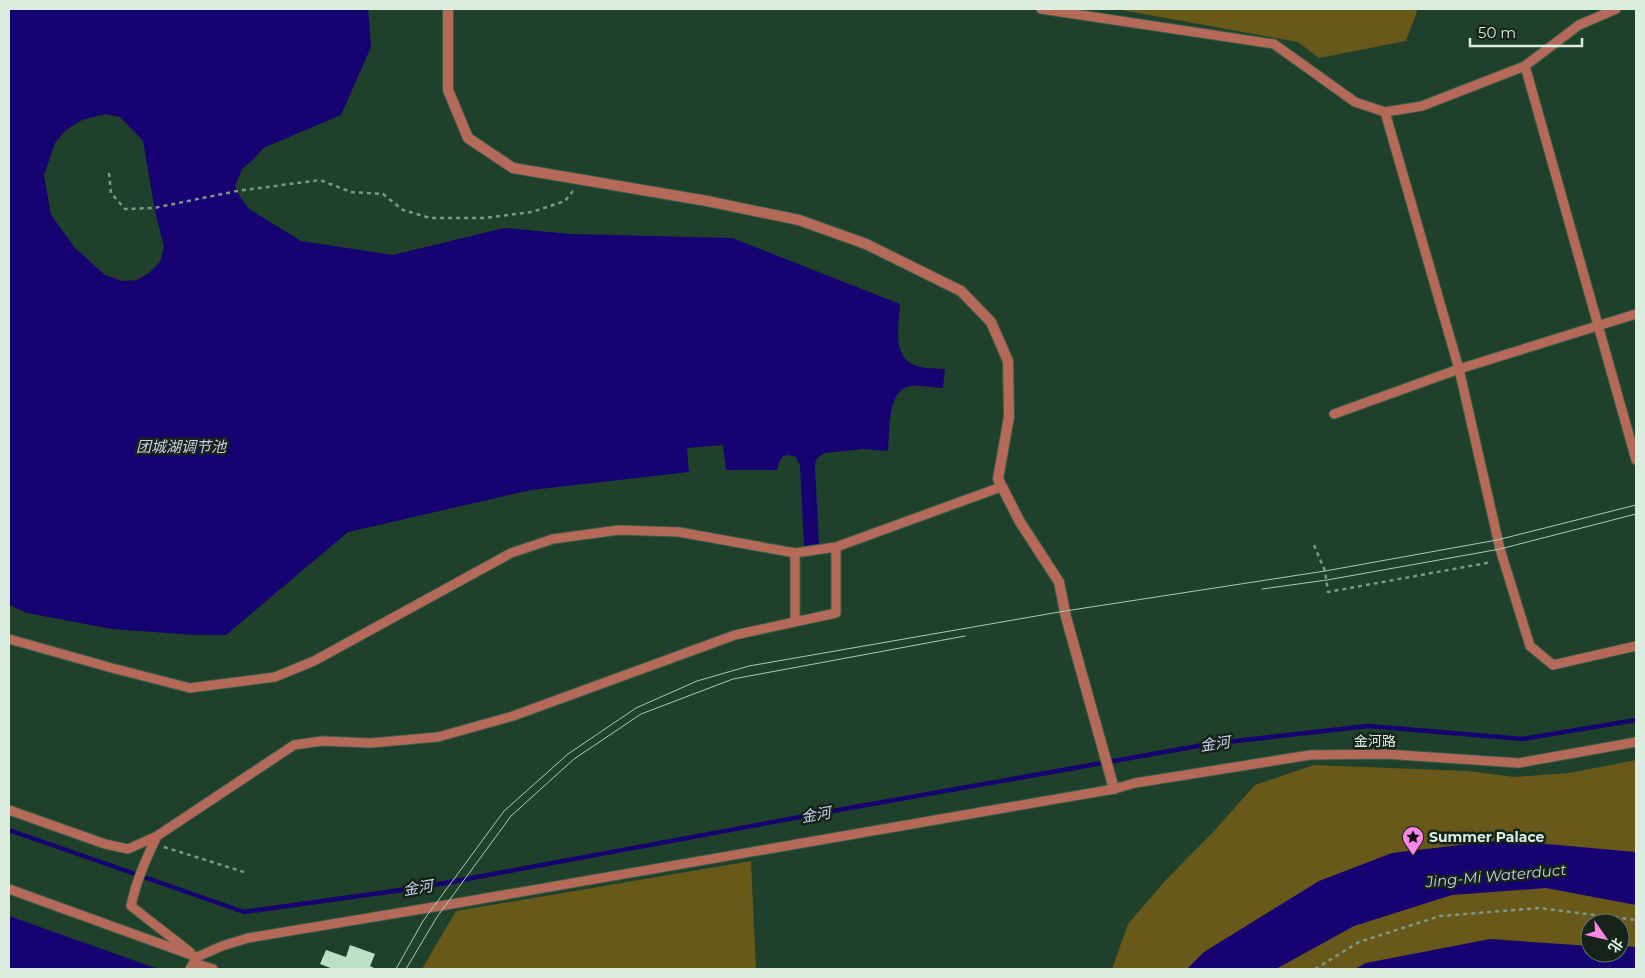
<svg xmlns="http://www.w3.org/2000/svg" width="1645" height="978" font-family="Montserrat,'Noto Sans SC',sans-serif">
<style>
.green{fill:#68581a;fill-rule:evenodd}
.water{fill:#160270;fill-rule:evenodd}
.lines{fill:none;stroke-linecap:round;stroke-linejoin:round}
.stream{stroke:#160270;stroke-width:4.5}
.building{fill:#bae1c5}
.service-casing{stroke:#3d5c47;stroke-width:11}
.minor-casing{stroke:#3d5c47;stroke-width:12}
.path{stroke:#7e9886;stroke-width:2.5;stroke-dasharray:4 4;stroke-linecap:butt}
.service{stroke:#b56a59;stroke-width:9}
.minor{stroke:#b56a59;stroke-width:10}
.tram{stroke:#b1c7b8;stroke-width:1}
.labels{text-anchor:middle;stroke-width:5;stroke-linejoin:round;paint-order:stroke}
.street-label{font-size:14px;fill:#daeddf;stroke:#152319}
.poi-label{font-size:14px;font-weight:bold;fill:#daeddf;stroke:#152319;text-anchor:start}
.water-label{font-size:15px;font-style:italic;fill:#c9d0eb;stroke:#152319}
</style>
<rect width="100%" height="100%" fill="#1f402a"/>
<!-- green -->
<path class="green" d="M1116,9h302l-12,32 -87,17 -21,-16z
M1636,760v209h-524l16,-45 37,-43 49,-50 41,-46 59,-20 153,6 48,6 54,-4zM1590,923h30v30h-30z
M751,861l5,108h-334l34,-58z"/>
<!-- water -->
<path class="water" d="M9,9h359l3,38 -30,68 -78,33 -9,11 -12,10 -7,17 5,11 9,12 52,32 92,14 111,-27 66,6 162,4 168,66c-1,21 -9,54 17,62 8,3 19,2 28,3l-2,19c-10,0 -22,-3 -32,-2 -25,3 -21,47 -23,65l-25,-2 -38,4c-7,3 -10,6 -10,14l4,78 -15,1 -4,-80 -4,-9 -7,-2 -6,1 -4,6 -2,8h-51l-3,-25 -36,3 2,24 -158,18 -183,42 -122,103h-31l-83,-6 -85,-16 -18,-8zM105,114l15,3 23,24 12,70 9,36 -4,15 -11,11 -12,7 -15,1 -17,-6 -30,-27 -24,-33 -7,-40 11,-32 11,-13 16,-10z
M1503,840l133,12v53l-90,-17 -94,7 -98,31 -78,43h-89l17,-17 115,-71 73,-28z
M9,916l149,53h-149z
M1490,939l100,7v7h30v-7l16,1v22h-281l11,-6z"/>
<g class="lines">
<!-- stream -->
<path class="stream" d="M9,830l235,82 179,-25 404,-75 382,-68 159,-18 155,13 113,-19"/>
</g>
<!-- building -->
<path class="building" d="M350,945l25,9 -5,12 4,2v1h-41l-13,-5 6,-14 20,7z"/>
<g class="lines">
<!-- service casing -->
<g class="service-casing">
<path id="service" d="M1041,9l233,35 81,58 30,10 74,257 41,180 30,97 23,19 83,-19
M1525,66l111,394
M1385,112l37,-6 103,-40 54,-41 37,-16
M1334,414l125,-45 177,-55
M795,621v-68
M9,639l103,29 78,20 85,-11 39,-16 197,-108 42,-14 66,-9 60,2 116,21 41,-6 165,-60
M9,810l96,34 23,5 29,-13 137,-91 28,-4 49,2 67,-6 75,-21 222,-81 101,-22v-66
M157,836c-11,23 -21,45 -26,70l59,46
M9,889l188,68
M194,963l19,6
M190,969l7,-12 25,-11 26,-8 198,-33 668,-116 21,-6 175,-28 75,-1 134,9 117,-21"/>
</g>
<!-- minor casing -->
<g class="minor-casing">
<path id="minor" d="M448,9v81l20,48 45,30 194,33 92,19 67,24 95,47 30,31 17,39 1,56 -11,62 22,43 39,60 7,35 48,172"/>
</g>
<!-- path -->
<path class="path" d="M109,173l2,20 14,16 29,-1 83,-17 83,-11 31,12 32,2 20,16 27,8h54l48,-6 33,-11 8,-10
M1314,545l11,26 3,21 164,-30
M164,847l80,25
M1315,969l44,-27 81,-26 99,-8 97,12"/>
<!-- service -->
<use href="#service" class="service"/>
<!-- minor -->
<use href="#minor" class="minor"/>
<!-- tram -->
<path class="tram" d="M1262,589l65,-9 173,-31 136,-35
M396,969l27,-48 81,-110 64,-57 68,-46 61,-27 52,-15 316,-55 260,-40 172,-31 139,-35
M406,969l31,-52 74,-101 63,-57 67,-45 92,-35 232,-43"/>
</g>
<!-- icons -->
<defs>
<g id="sight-pin" transform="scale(1.125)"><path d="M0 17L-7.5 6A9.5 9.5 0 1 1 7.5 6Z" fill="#fa87e7" stroke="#152319"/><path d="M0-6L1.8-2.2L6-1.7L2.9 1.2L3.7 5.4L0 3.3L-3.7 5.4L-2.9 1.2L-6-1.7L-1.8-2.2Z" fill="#111"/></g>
</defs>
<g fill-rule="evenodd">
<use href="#sight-pin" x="1413" y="837"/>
</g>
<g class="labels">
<!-- street labels -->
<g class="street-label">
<text x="1375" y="746">金河路</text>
</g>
<!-- poi labels -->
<g class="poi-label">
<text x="1429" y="842">Summer Palace</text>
</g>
<!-- water labels -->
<g class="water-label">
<text x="181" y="452">团城湖调节池</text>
<text transform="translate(1215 744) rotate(-8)" y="5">金河</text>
<text transform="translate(816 815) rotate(-10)" y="5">金河</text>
<text transform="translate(1496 876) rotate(-5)" y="5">Jing-Mi Waterduct</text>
<text transform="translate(418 888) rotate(-9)" y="5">金河</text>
</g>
</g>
<!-- border -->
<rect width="1645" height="978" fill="none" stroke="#daeddf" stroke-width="20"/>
<!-- north arrow -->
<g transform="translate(1605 938) rotate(124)"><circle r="24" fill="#152319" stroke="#647468"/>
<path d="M0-4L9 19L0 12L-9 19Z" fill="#fa87e7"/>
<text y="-8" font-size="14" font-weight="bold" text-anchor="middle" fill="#daeddf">北</text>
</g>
<!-- scale -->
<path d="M1470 38v8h112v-8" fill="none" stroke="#daeddf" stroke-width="2.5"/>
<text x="1478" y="38" font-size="15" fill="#daeddf" stroke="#152319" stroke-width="4" paint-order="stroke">50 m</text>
</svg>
